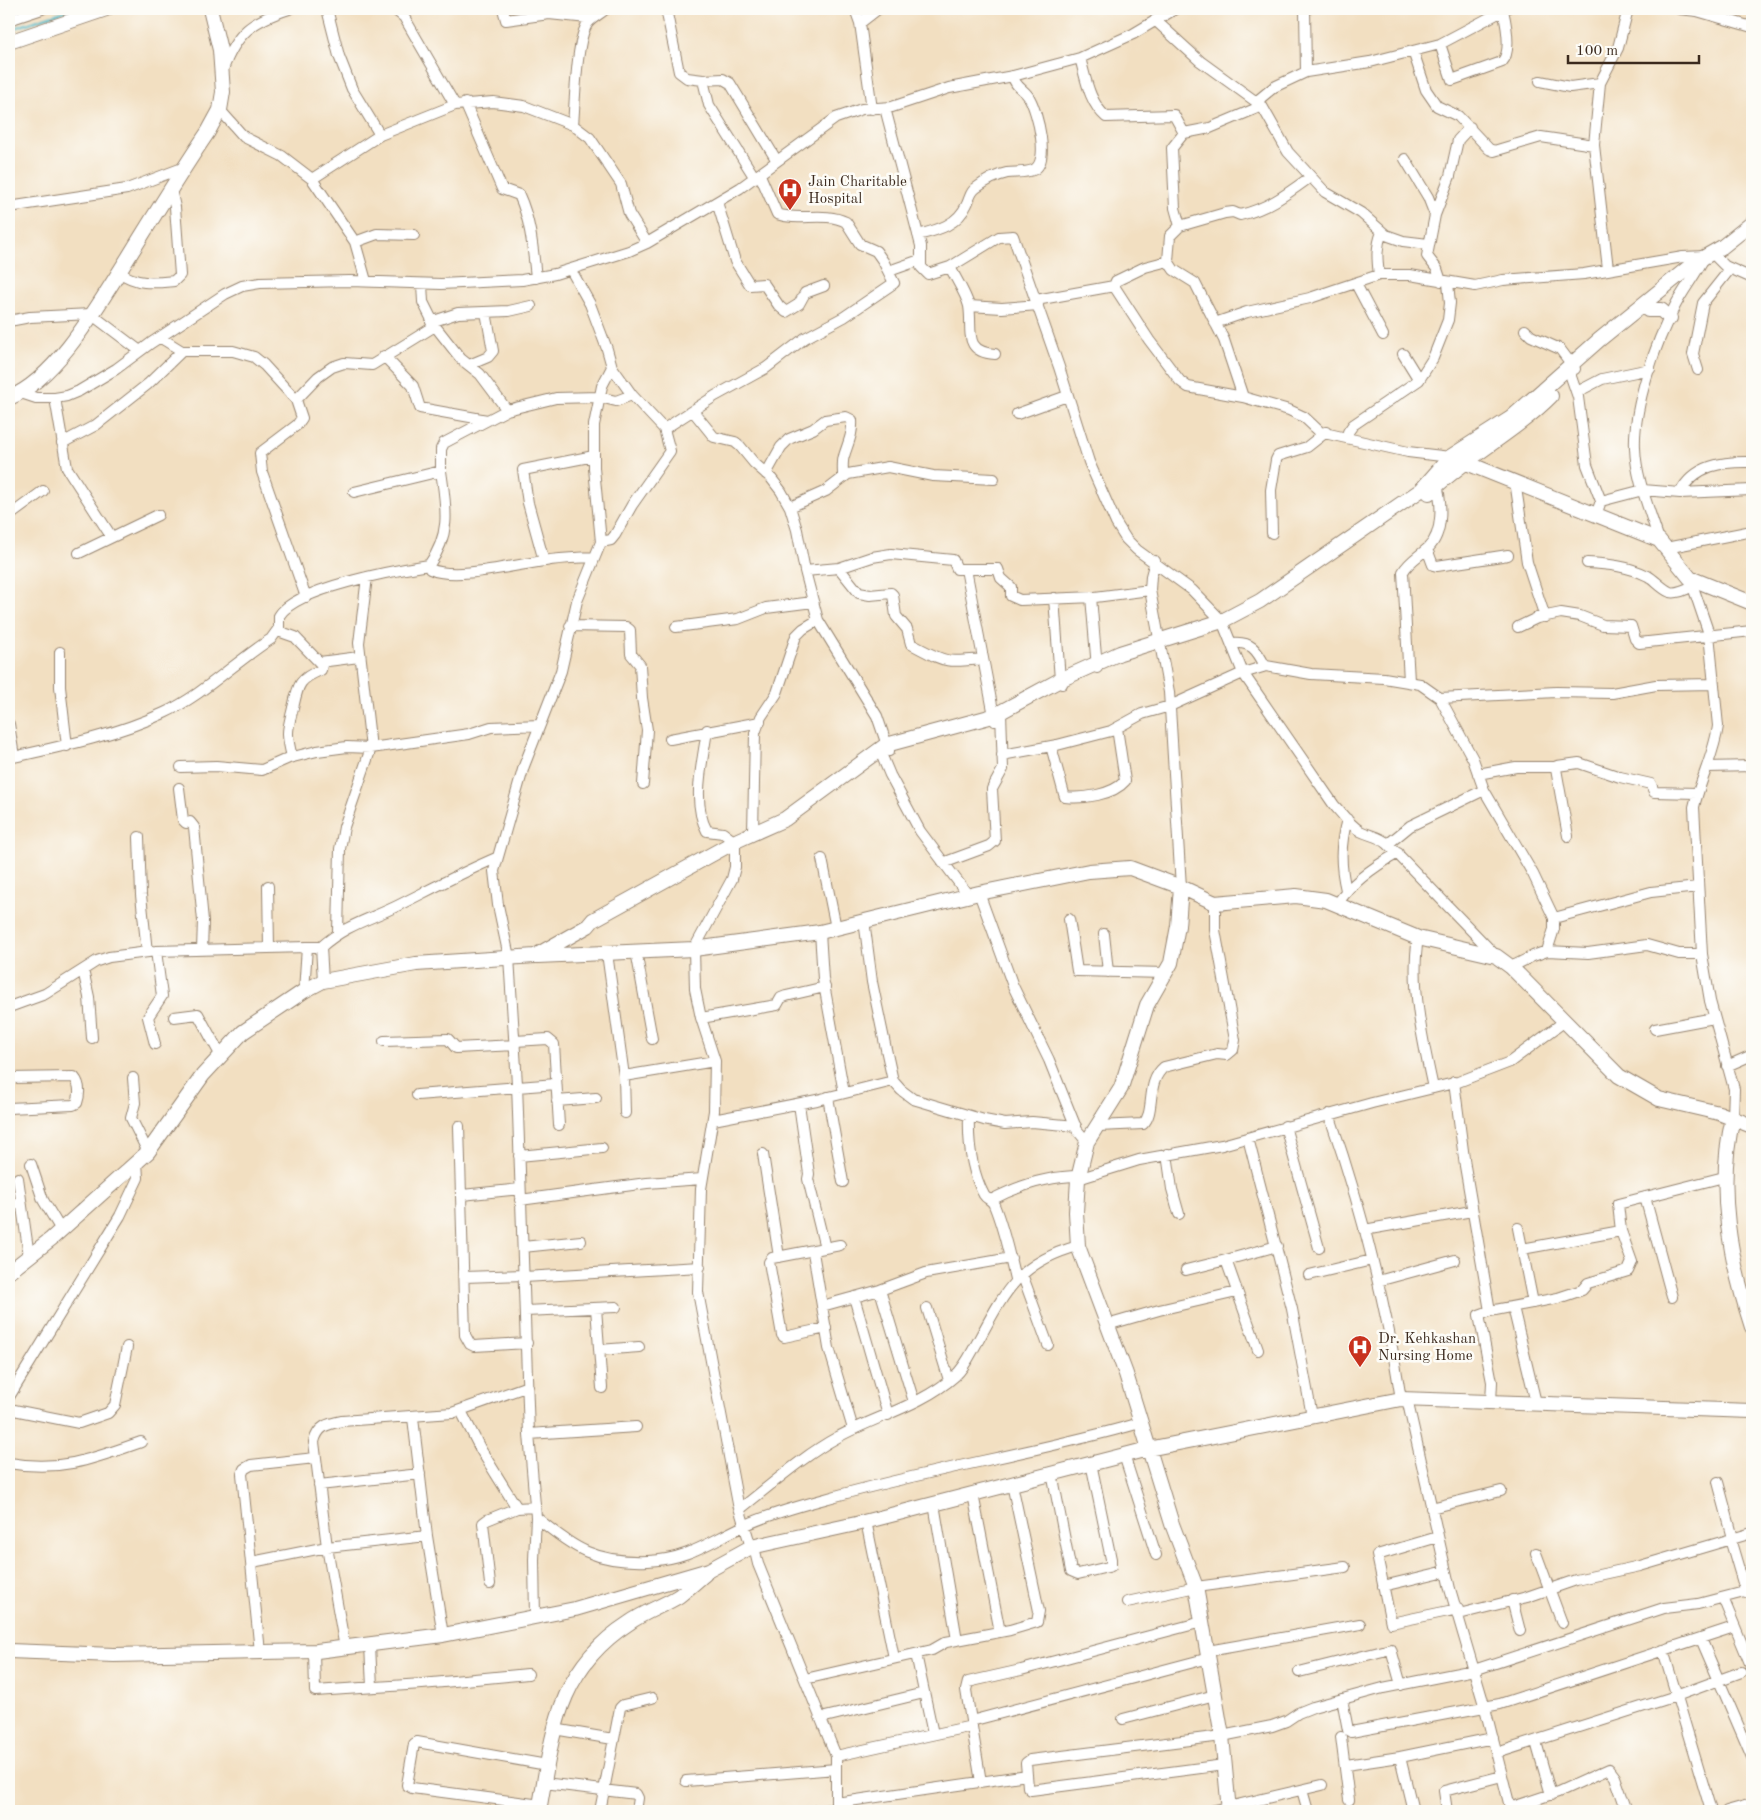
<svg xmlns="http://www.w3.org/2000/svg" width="1761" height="1820" font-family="'Old Standard TT',serif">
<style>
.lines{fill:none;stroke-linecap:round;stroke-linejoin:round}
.stream{stroke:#50bbcb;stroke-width:2.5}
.street-casing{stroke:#968470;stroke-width:12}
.secondary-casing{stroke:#968470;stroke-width:16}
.street{stroke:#fff;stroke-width:10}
.secondary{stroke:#fff;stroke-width:14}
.labels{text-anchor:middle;stroke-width:5;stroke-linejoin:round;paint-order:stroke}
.poi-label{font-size:15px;fill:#3b2a1e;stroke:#fdfcf7;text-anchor:start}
</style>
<rect width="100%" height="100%" fill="#fdfcf7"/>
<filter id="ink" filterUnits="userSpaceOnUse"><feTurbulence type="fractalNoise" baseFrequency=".02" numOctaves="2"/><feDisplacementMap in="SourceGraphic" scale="10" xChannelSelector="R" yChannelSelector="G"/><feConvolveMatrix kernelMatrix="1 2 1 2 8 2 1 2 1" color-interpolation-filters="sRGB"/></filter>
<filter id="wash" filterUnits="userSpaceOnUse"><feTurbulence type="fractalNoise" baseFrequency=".0096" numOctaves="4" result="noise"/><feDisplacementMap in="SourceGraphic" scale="20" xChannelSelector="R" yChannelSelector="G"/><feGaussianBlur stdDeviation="1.12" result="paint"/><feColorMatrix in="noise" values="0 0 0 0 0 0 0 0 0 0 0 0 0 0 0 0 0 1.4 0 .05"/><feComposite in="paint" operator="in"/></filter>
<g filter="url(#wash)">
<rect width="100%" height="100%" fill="#f2dfc1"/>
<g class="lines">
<!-- stream -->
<path class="stream" d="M9,30l62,-21"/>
</g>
</g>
<g filter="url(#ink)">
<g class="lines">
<!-- street casing -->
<g class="street-casing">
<path id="street" d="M327,9l12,47 13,33 28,46
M394,9l10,8 51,88
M503,9l3,11 43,-6 39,4
M666,9l13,63 8,6 16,2
M855,9l5,14 12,86
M1613,9h20
M1679,9l18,2 55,16
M9,20l33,-11
M1155,20l45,41 62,45 26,46 37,40 36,21 25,22 17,6 25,3
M860,23l18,-14
M1440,44l12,36 50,-18c10,-10 4,-39 1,-52
M1413,51l13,39 11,16 21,10 31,33 5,2 47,-14 53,8 6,-62 18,-35 10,-39
M1080,58c6,21 9,44 26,59l68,-2 10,18
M223,69c14,-37 29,-48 66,-60
M1306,72l64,-10 70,-18 66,-35
M1540,81l30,6 30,-4
M1257,101l17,-14 32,-15 -1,-63
M465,103l37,86 17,6c12,26 14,55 17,83
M885,108l36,138v21l7,7 22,-7 49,-30 14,-1 46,131 30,95 27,61 10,16 11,11 55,40 30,31 21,52 91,132c8,9 16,20 26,26 10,5 19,5 28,13l107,111
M220,110l24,27 38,19 30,23 43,63 11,39
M573,125c2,-21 3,-87 15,-102 4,-5 12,-9 18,-14
M1594,145l14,124
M1405,159l23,38 7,18 -8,41 10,13 4,12
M755,178l-46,-73 -6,-25 20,-1 7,4 47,78
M312,179l68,-44 75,-30 38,-3 31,4 49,19 17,13 31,46 8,30 18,29
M717,202l18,59 15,24 14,-1 15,22 7,6 13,-8 6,-11 19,-7
M9,207l118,-18 58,-22
M1435,215l15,-39 8,-36 12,-13
M1180,226l-5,-18 -3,-60 12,-15 26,-5 52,-22
M918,235c20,-5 40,-10 49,-31 3,-6 3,-12 9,-16 8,-6 21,-13 31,-15 9,-1 18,0 26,-3 18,-7 4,-58 -3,-71 -5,-10 -15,-11 -17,-23
M355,242l22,-8 37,1
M1711,252l14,14 27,12
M1168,261l6,9 21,13 29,57 19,57
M950,267c6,12 16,27 19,39 4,24 -7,46 26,48
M571,270l19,34 17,45 5,18 20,28 32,34
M889,271l31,-11
M119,272c18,13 34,11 55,9l6,-6 -5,-68 -4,-17
M1379,275c-2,-16 -3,-28 3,-43
M1356,284l27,51
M1114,286l2,-5 29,-14 23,-6 2,-25 10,-10 45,-13 8,-1 7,3c27,-6 47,-21 69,-37
M1036,300l78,-14 35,54 31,41 8,6 55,10 46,13 15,7 16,15 88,20 42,5
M969,306l33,2 36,-3
M9,321l21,-4 61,-3 49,37
M431,322l27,-9 51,-2 22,-5
M1215,323l32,-11 63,-14 69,-23h31l65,11 28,-6 81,-6 99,-17 22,-1c-9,18 -21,33 -30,50 -19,35 -42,102 -40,142 1,31 15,63 24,92
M435,326l26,33 19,15 27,36
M1525,330l6,6 29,13 15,20
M161,338l21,13h51l21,6 10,8 32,35 6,18 -5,7 -37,28 2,19 44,125
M1403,354l16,26
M384,356l29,30 7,22 67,12
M469,365l19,-8 5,-6 -7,-39
M612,367l-10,19 -8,39v43l7,74 -24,59 -16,70 -37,95 -30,105 4,34 11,52 8,127 12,350 7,83c38,32 60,46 112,44 42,-2 62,-20 98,-36 24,-11 53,-19 79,-26 104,-30 211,-46 315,-76
M1568,368l10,29 9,68 14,36
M1698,370l-5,-16 10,-51 27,-34
M1577,392l25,-13 48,-10
M21,393l15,5h19l12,-2 12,-5 37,-22 35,-26 74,-49 17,-8 18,-3 90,-2 91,3 81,-4 33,-6 74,-23 18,-8 93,-55 96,-70 26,-9 30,-2 57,-19 64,-12 67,-18 53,-24 42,-25
M55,398l12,70 44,68
M296,400l22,-23 14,-10 12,-4 28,2 63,-39 -12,-24 -1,-18
M693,411l21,26 21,5 5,4 14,17 17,15 10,13 9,16 7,23 8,41 13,49 -15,9 -7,7 -19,57 -16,24 -6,16 -2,100
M1017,414l50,-18
M1348,438v-6l5,-7 66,-45 14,-22 15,-38 2,-17 -2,-20
M62,443l34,-18 52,-41 34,-33
M766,474l15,-27 8,-8 24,-10 12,-9 21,-3 6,3c1,14 -4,23 -8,36 -2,6 -1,13 -1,20
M1515,481l12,81 18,55
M354,492l87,-21v-22l3,-6 63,-33 49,-12 43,-1 17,4 16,-6
M1680,493l72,-3
M790,507l36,-16 22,-17 40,-7 45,9 61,3
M1596,515l5,-14 42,-11 37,3c14,-28 43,-32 72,-31
M9,516l34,-25
M1272,533l-1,-43 5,-30 2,-4 29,-9 19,-15
M601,542l10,-2 4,-5 17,-30 38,-54 -6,-22 51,-33 51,-28 39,-30 39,-21 50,-34 -11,-22 -7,-10 -16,-7 -14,-22c-22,-11 -47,0 -69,-8l-17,-39
M1666,548l86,-17
M1427,549l6,16 4,1 71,-11
M79,553l79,-38
M544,561l-16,-58 -5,-33 71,-14
M1155,561l-4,15 -1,14 19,102 12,195
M1587,563c21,1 41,3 61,13 7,4 14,13 22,16 8,2 16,-3 23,-6
M429,565l1,4c25,12 87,-5 115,-8 16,-3 33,-3 50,-4
M839,568l20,25 11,2 21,-2 2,2 3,21 11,13 4,15c35,18 31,19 72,15
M805,571l34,-3 33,-11 19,-3 62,6 4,9h9
M1690,578l19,56 9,92c-4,29 -18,54 -24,81l8,147 8,47 24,88 -1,29
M1091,597l6,71
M1054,598l6,82 2,4
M818,620l59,96 12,35
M570,626l56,1 4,3 1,24 9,11 2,33 5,32 -4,54
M676,627l62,-8 28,-11 47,-6
M1518,627l19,-9 24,-5 19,3 23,9 28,1 4,13 4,4 113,-12
M278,631l17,6 27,28 -1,5c-23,9 -23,16 -28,38 -6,23 -7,25 -1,49
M1232,643c19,-2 25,7 33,23
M60,652v35l7,59
M320,662l39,-5
M1409,681l-6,-109c5,-10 16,-16 25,-24 16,-15 14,-47 8,-67
M1440,698l116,-6 56,1 44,-8 58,-1
M995,721l-29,-152h32l3,9 10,9v9l9,4 75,-3 55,-7
M9,724l5,33
M707,730c-4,31 -16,72 0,101l16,2 12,9v25l-3,12 -38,70 1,40 6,29 14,43 -1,50 -13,78 -3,103 40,212 13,43
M670,739l90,-17
M1051,746l13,48 1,3c18,2 48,-2 60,-16l-8,-53
M879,749l11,26 30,56 48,64
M1002,755l55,-10 54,-14 31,-17 28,-8 73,-33 23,-7 45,8 73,4 36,6 20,14 33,61 11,31 49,84 21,44v11l-7,22
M9,758c50,-11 108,-23 155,-45 39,-18 71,-51 107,-74l8,-11v-12c16,-28 118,-46 150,-51 23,-32 17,-58 12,-94
M181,767l35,-1 46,4 27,-12 28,-7 30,-4 24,1 98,-14 22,-7 49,-2
M1707,767l45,-1
M1478,774l38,-7h40
M179,788l4,32 3,3 4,-1 4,5 9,94 -1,29
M1568,836l-12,-67 1,-3 22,-3 41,14 31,7 3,8 43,1
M139,837l2,58 6,57
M1388,844l22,-18 74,-36
M822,859l14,69
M943,863l46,-17 6,-5 -3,-52 11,-20 -2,-56
M268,886l1,62
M1346,890c-6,-25 -6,-45 1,-71
M979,893l34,93 36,74 28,70 10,12
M1338,903c14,-21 37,-37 60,-50
M1554,918l97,-26 47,-5
M1069,919l8,52 89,2
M864,920l8,62 14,67 7,32 8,9 12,9 71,21 21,4 27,-2 44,4
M338,932l2,-83 4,-22 27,-79 -12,-105 8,-66
M820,932l3,47 21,114
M1104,934l4,38
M1418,938c-8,47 5,104 15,150
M307,947h14c26,-23 48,-27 78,-42 32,-16 64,-33 97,-47
M321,947l2,34
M636,951l16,88
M607,953l17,123
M1511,967l22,-11 14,-5 41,2 59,-8 32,9h23
M83,970l6,27 3,41
M9,1007l36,-13 52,-33 12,-4 47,-6 151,-4 -3,44
M174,1017l24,-3 23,42
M701,1018l76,-13 4,-7 5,-2 39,-9
M1655,1029l59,-11
M384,1041l64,-2 8,9 59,-3
M515,1041l33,-2 6,5 5,81
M155,1044l-7,-27 14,-21 -6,-45
M1727,1066l25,-11
M9,1078l65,-1c6,7 6,17 3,26l-4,2 -64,3
M133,1078l2,25 -4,15 17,34
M1454,1082l11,84 25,145
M417,1095l139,-11
M828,1097l15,85
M557,1101l39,-3
M799,1104l10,70 -1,5 17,69
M625,1113l-1,-37 91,-15
M1329,1114c32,93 57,188 72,285
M969,1116c-1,27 2,54 15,79 3,5 8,4 10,10 10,24 15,49 21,74
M713,1120l104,-20 76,-19
M459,1126l6,209 5,9 4,2 53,-3
M1098,1126l45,-2c13,-12 2,-41 21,-57l53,-13 10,1 6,-5 2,-10 -20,-110v-27
M1285,1126l34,122
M1248,1138l44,171 20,107
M763,1154l16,103
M1167,1154l5,35 7,25
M519,1156l83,-8
M31,1164l12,36 18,30
M18,1178l11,78
M1078,1179l61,-19 83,-15 150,-42 86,-21 52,-20 55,-41
M462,1195l58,-6
M1645,1197l27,100
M520,1200l127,-17 55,-4
M991,1200c27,-14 57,-24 88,-24
M9,1205l12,-2
M1518,1228l15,75
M1364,1230l108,-19
M523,1247l58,-6
M1522,1249l99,-18
M813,1252l16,96 24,81
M1186,1270l40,-10
M1022,1274l26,71
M1309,1275l63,-15
M464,1277l60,-2
M524,1277l176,-10
M1378,1281l77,-21
M880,1290l34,112
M854,1297l34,118
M822,1306l58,-16 46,-17 85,-15
M1513,1307l23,96
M596,1308l6,80
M927,1308l22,72
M525,1311l91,-4
M1107,1325l52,-15 78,-18
M826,1328l-42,9 -2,-2 -13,-73 3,-4 68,-13
M599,1350l40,-3
M1258,1350l-32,-90 51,-14
M9,1397l111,-181 18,-38 -1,-16
M1407,1399l43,190 35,119 26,103
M1491,1402l1,-20 -13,-67 11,-4 68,-13 24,-8 6,-7 40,-12 4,-9 -11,-31 -3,-27 106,-27
M9,1409l70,14 29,-10 7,-8 12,-58
M461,1411l20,39 36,58 18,-1
M529,1434l107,-7
M1124,1455l32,100
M9,1463c51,9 84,-4 132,-21
M1052,1473l19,98 7,3 30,-7 3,-1v-7l-20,-96
M1718,1482l15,56
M319,1485l101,-11
M973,1494l27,138
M934,1504l23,136
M1431,1508l70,-17
M740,1509c31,-24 63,-53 98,-72 38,-21 83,-31 117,-61 11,-10 16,-23 23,-35 27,-50 41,-79 100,-95
M866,1521l28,137
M427,1536l16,99
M1438,1537l-61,18 14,68 67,-14
M1730,1539l16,54
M754,1547l4,17 78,192v55
M1536,1553l26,70
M252,1562l75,-15 100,-11 -14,-118
M490,1584l-7,-61 4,-3 30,-12
M1383,1586l63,-15
M1723,1598l29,70
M1512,1600l8,31
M1127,1602l69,-15 149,-20
M1459,1614l68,-17 49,-17 64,-14 112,-33
M535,1617l-1,-57 2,-43
M1701,1639l51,118
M370,1645l2,42
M345,1648l-18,-101 -13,-105c4,-16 13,-18 28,-21l110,-8 76,-27
M1663,1650l48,161
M314,1651l1,40 107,-7 106,-10
M1208,1651l152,-27
M260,1652l-18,-178 2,-5 7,-4 64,-7
M916,1654l17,80
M1299,1672l92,-23 10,36
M805,1679l127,-29 14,-8 64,-12 27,-8 2,-11 -27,-127
M1342,1699l6,31 3,2 149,-28 234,-77
M821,1718l103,-25
M1123,1719l92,-24
M971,1721l238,-63
M554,1729l59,10
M1341,1737l8,63
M1536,1742l15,53
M1497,1753l179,-57 65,-24
M836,1756l136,-30
M1400,1757l93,-19
M1346,1765l54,-8 13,54
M1027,1775l-1,-12 4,-3 192,-24 50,-10 14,-5 12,-8 15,-6 70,-19 91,-18 190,-62 34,-4 54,-14
M686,1781l150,-12
M981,1782l-15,-92 2,-8 53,-12 181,-48
M544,1783l92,11 2,4 -2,13
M1302,1790l6,21
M836,1803l191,-28 1,12 3,3 193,-25
M541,1805l-129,-17 -5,-3 7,-41 3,-2 130,23
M1510,1808l48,-16 51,-23 6,8 12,34
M600,1811l20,-103 3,-3 29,-7
M813,1811l23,-2
M1211,1811l111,-26
M1447,1811l-3,-20 58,-15
M1727,1811l25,-7"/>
</g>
<!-- secondary casing -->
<g class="secondary-casing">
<path id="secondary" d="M9,42l97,-33
M1648,310h13l9,8
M9,398c49,-20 91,-96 119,-140 26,-42 52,-85 80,-126l12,-22 3,-18 -3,-42 -10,-41
M1459,460l200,80 31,38 62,25
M1429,493c38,-37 85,-60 122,-97
M1181,887l-3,39 -7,37 -24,42 -26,83 -34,54 -9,37 -2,33 2,34 48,128 46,150 24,63 26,149 7,75
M538,956l156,-7 126,-17 159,-39 110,-22 41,-3 51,19 34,16 81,-7 30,4 92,38 78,18 15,11 108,109 40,23 60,14 33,13
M1733,1118c-17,70 -3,142 19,209
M9,1272l42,-33 97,-87 55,-77 40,-43 61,-41 19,-10 93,-17 119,-8 53,-30 5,-6 145,-80 47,-21 101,-74 107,-29 67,-36 60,-27 102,-32 38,-20 161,-111 29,-33 61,-39 88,-78 95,-77 28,-16 30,-24
M9,1651l105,4 203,-4 126,-16 132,-26 134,-39 42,-23 105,-23 292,-75 253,-50 351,12
M539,1811c14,-77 17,-141 90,-188 15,-11 34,-17 50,-27 9,-7 18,-15 26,-22"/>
</g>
<!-- street -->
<use href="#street" class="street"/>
<!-- secondary -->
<use href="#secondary" class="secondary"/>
</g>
</g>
<!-- icons -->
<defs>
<g id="hospital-pin" transform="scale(1.25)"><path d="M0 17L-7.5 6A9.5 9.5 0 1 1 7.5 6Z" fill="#c8321e" stroke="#fdfcf7"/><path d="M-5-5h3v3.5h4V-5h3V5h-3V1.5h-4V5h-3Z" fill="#fff"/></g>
</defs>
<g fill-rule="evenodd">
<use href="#hospital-pin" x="790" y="190"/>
<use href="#hospital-pin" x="1360" y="1347"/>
</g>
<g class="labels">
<!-- poi labels -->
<g class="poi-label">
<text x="808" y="186">Jain Charitable<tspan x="808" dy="17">Hospital</tspan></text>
<text x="1378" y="1343">Dr. Kehkashan<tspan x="1378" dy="17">Nursing Home</tspan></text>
</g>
</g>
<!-- margin -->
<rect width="1761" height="1820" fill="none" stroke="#fdfcf7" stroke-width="30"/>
<!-- scale -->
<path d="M1568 55v8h131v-8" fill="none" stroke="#3b2a1e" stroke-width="2.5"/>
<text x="1576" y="55" font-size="15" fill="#3b2a1e" stroke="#fdfcf7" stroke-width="4" paint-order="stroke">100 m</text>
</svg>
